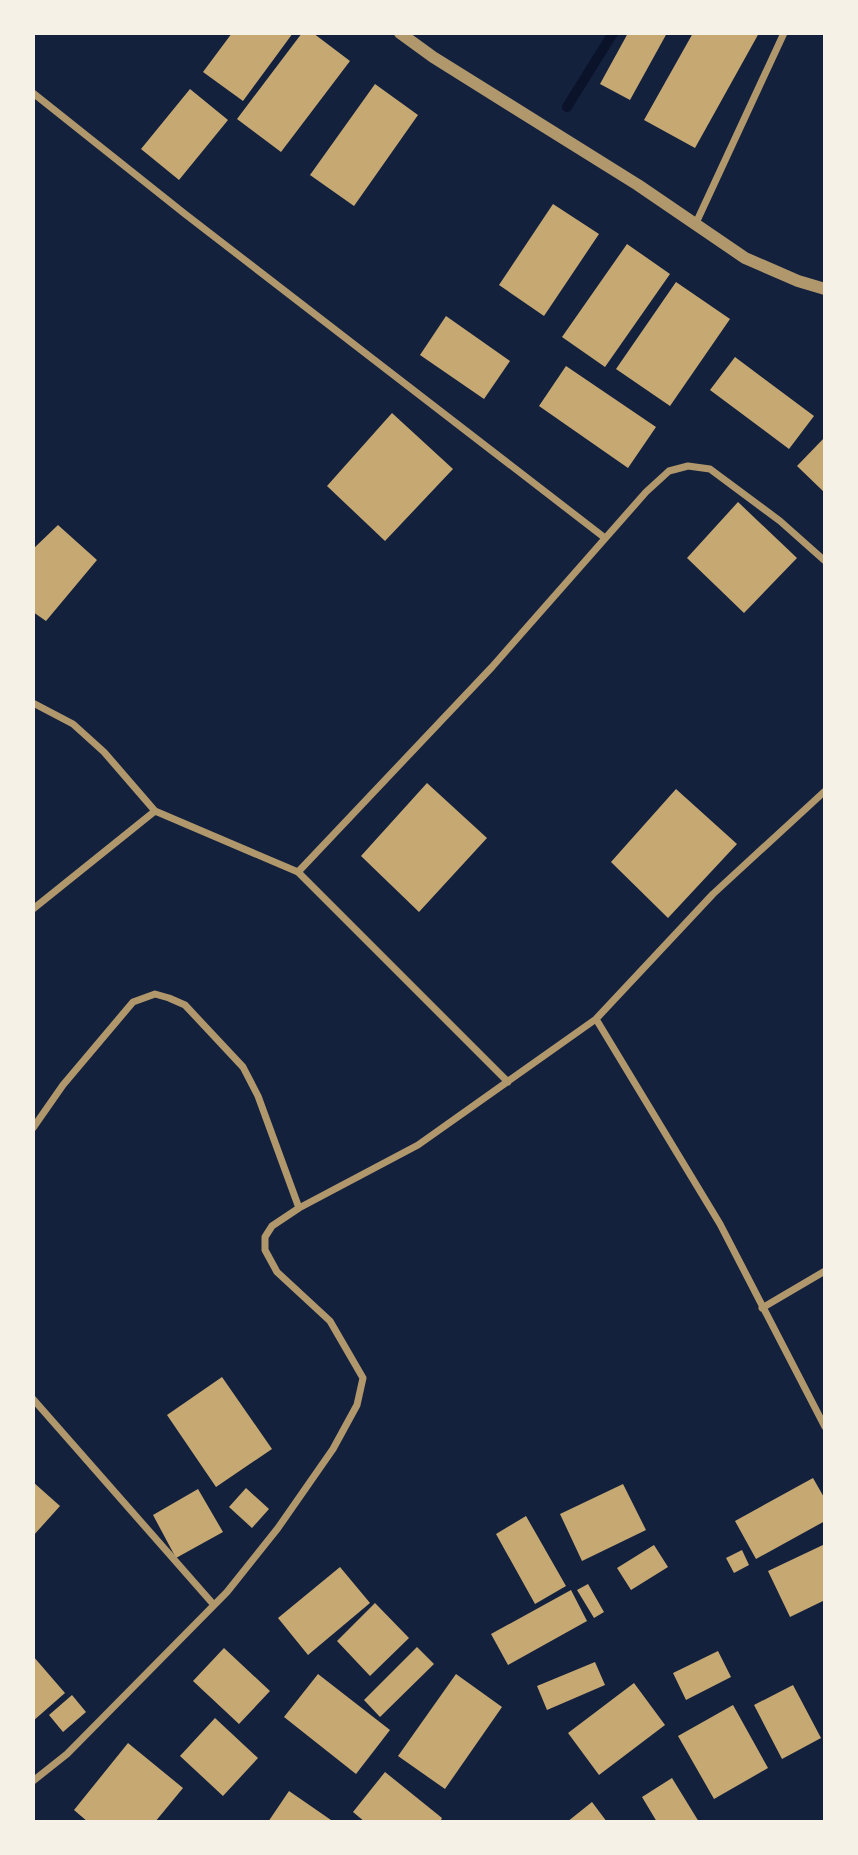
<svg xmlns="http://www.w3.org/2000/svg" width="858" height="1855" font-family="Karla,sans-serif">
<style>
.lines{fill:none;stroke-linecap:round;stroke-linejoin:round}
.stream{stroke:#0b132b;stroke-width:10}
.building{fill:#c6a872}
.minor{stroke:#b1986c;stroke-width:7}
.tertiary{stroke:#b1986c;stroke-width:12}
</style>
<rect width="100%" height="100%" fill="#14213d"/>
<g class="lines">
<!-- stream -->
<path class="stream" d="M567,107l46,-74"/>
</g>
<!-- building -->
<path class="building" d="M232,33h61l-50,68 -40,-29z
M302,33h11l37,28 -69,91 -44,-33z
M628,33h39l-37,67 -30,-16z
M693,33h66l-64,115 -51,-28z
M375,84l43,31 -64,91 -44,-31z
M190,89l38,31 -49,60 -38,-31z
M553,204l46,30 -55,82 -45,-31z
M627,244l43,30 -65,93 -43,-30z
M676,282l54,37 -60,87 -54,-37z
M446,316l64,45 -26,38 -64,-44z
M735,357l79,59 -25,33 -79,-59z
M566,366l90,61 -28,41 -89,-62z
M392,413l61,56 -68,72 -58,-55z
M825,437v56l-28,-27z
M738,502l59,56 -53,55 -57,-55z
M58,525l39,35 -51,61 -13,-9v-63z
M427,783l60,55 -68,74 -58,-56z
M676,789l61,55 -69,74 -57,-56z
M222,1377l50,72 -56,38 -49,-72z
M813,1478l12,21v22l-69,38 -21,-38z
M33,1482l27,24 -27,30z
M623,1484l23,46 -64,31 -22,-47z
M246,1488l23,21 -17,19 -23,-21z
M198,1489l25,43 -47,26 -23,-43z
M526,1516l40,70 -31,18 -39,-70z
M825,1544v56l-35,17 -22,-46z
M654,1545l14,22 -37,23 -14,-22z
M742,1550l7,15 -15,8 -8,-15z
M340,1567l30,36 -62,52 -30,-37z
M588,1584l16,28 -10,6 -17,-28z
M571,1590l16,31 -79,44 -17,-31z
M375,1603l34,35 -39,38 -33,-35z
M417,1647l17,17 -54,53 -16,-17z
M224,1648l46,43 -31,33 -46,-43z
M718,1651l13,26 -45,23 -13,-27z
M33,1656l32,37 -32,28z
M595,1662l10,23 -58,25 -10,-24z
M318,1674l72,56 -34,44 -72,-57z
M456,1674l46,33 -57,82 -47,-33z
M634,1683l31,42 -66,50 -31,-42z
M793,1685l28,53 -39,21 -28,-54z
M72,1695l14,17 -23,20 -14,-17z
M733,1705l35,63 -54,31 -36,-63z
M215,1718l43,40 -35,38 -43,-40z
M128,1743l55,45 -28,34h-67l-14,-12z
M385,1772l57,46 -2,4h-75l-12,-10z
M672,1778l27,44h-42l-15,-25z
M289,1791l42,29 -2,2h-61z
M592,1802l15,20h-40z"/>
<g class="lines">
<!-- minor -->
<path class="minor" d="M33,93l152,121 420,324
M696,223l88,-190
M33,703l40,21 31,28 51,59 143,61 210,210
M298,872l194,-205 154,-175 23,-21 19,-5 22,3 70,52 45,40
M33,909l122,-98
M596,1019l124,205 105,203
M33,1128l30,-43 70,-83 22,-8 14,4 16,7 58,62 15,29 41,112
M762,1308l63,-37
M33,1399l181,206
M33,1781l34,-27 160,-162 51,-64 55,-79 24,-44 6,-27 -33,-57 -53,-49 -12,-22v-13l7,-11 27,-18 119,-63 178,-126 117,-125 112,-103"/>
<!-- tertiary -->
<path class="tertiary" d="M400,33l33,24 205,128 107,73 53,23 27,8"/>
</g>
<!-- border -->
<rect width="858" height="1855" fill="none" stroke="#f6f1e7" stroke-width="70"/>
</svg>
